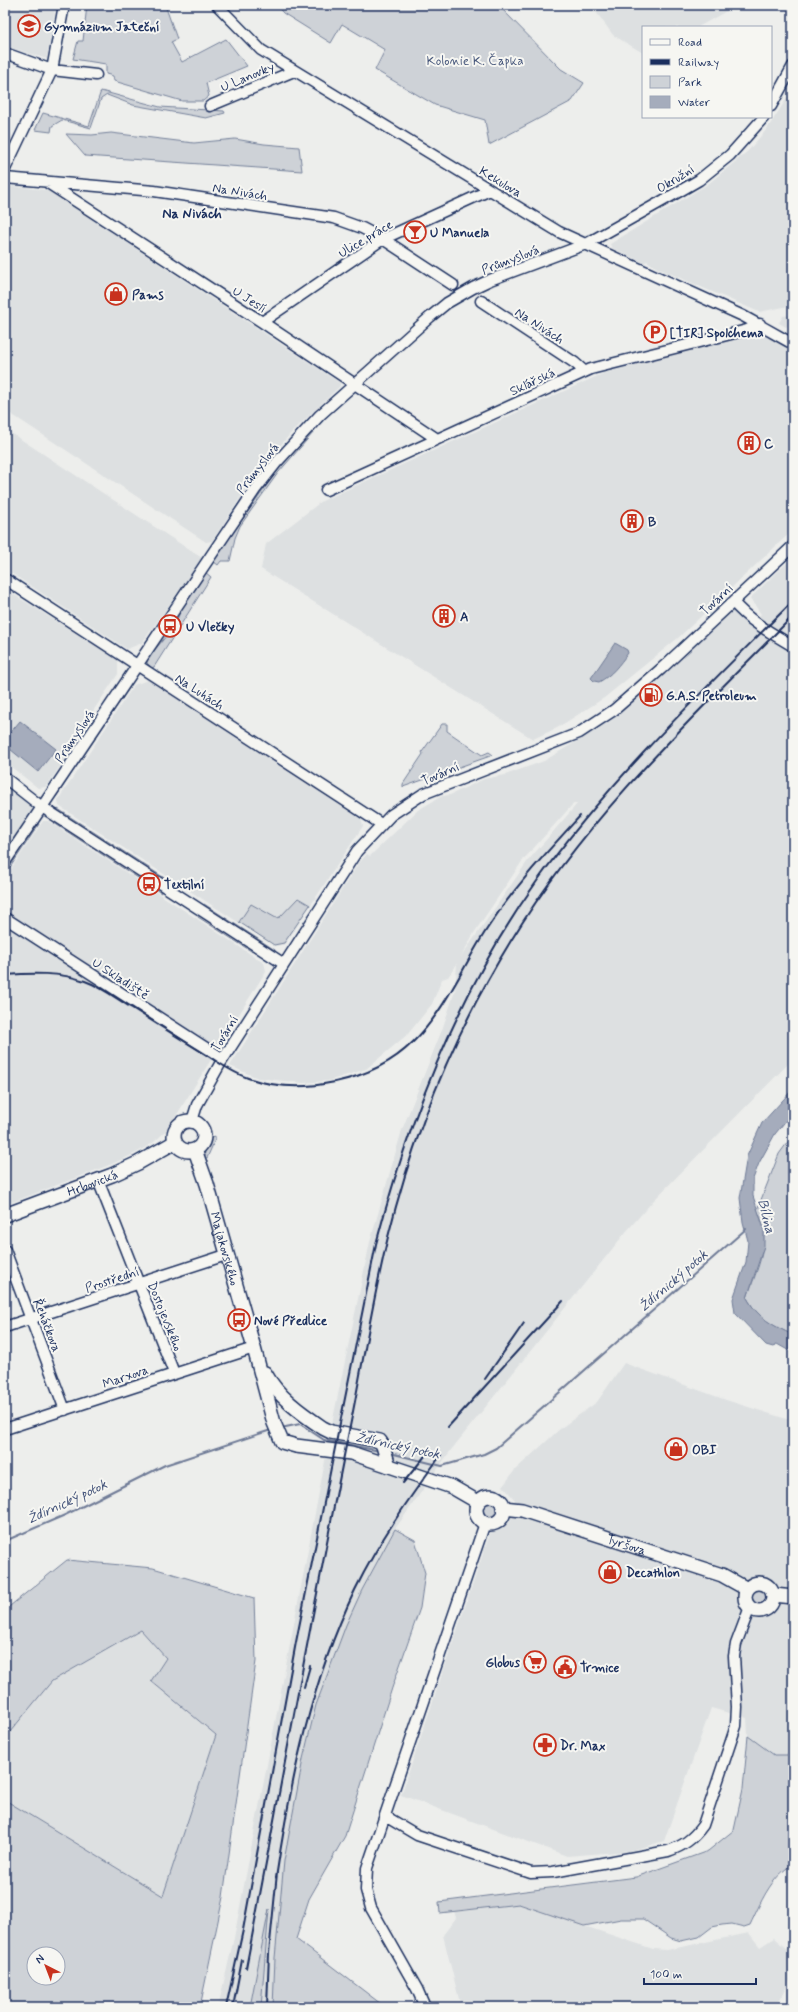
<svg xmlns="http://www.w3.org/2000/svg" width="798" height="2012" font-family="Mynerve,sans-serif">
<style>
.built{fill:#dde0e1;fill-rule:evenodd}
.green{fill:#ced2d7;stroke:#74809a;fill-rule:evenodd}
.water{fill:#a5acbc;stroke:#6e7a96}
.lines{fill:none;stroke-linecap:round;stroke-linejoin:round}
.stream{stroke:#6e7a96;stroke-width:2}
.minor-casing{stroke:#1b2f5e;stroke-width:13}
.major-casing{stroke:#1b2f5e;stroke-width:16}
.minor{stroke:#f6f6f2;stroke-width:10}
.major{stroke:#f6f6f2;stroke-width:13}
.rail{stroke:#1b2f5e;stroke-width:2}
.labels{text-anchor:middle;stroke-width:4;stroke-linejoin:round;paint-order:stroke}
.poi-label{font-size:13px;font-weight:bold;fill:#1b2f5e;stroke:#f6f6f2;text-anchor:start}
.park-label{font-size:13px;fill:#48587c;stroke:#f6f6f2}
.street-label{font-size:13px;fill:#1b2f5e;stroke:#f6f6f2}
.neighbourhood-label{font-size:14px;font-weight:bold;fill:#1b2f5e;stroke:#f6f6f2}
.water-label{font-size:14px;font-style:italic;fill:#44547a;stroke:#f6f6f2}
</style>
<rect width="100%" height="100%" fill="#edeeec"/>
<filter id="ink" filterUnits="userSpaceOnUse"><feTurbulence type="fractalNoise" baseFrequency=".025" numOctaves="2"/><feDisplacementMap in="SourceGraphic" scale="8" xChannelSelector="R" yChannelSelector="G"/><feConvolveMatrix kernelMatrix="1 2 1 2 8 2 1 2 1" color-interpolation-filters="sRGB"/></filter>
<g filter="url(#ink)">
<!-- built -->
<path class="built" d="M5,5h51l-9,54 -42,-13z
M591,5h139l2,3 -34,19h-55v26l-30,-18z
M793,89v235l-7,3 -7,-4 4,-7 7,-1 -1,-9 -30,6 -102,-44 -10,-7 -3,2 -32,-15 -2,-4 98,-60 40,-33 19,-22z
M9,186l38,4 293,193v3l-49,47 -35,41 -44,67 -6,1 -201,-132v-218z
M754,334l19,5 20,14v177l-115,108 -74,60 -47,30 -24,11 -272,-170 5,-25 56,-43 282,-128z
M5,429l197,129 -60,85 -15,6 -122,-80z
M793,557v502l-140,142 -28,32 -174,217 -56,79 -33,61 -29,70 -17,45 -13,54 -28,199 -2,49h-12l7,-92 -18,92h-32l16,-69 100,-524 36,-172 32,-112 40,-100 13,-39 2,-27 -9,13 -6,2 -10,25 -24,30 -42,35 -38,12 -25,2 -45,-5 -28,-12 128,-202 9,-10 3,2 48,-46 24,-14 8,-1 34,-16 21,-4 39,-14 68,-41 121,-113 19,16 9,-9 -11,-16zM573,804h4l-50,58 -66,95 13,-24 49,-73z
M5,589l113,71v14l-29,43 -1,8 -42,62 -8,1 -33,-26z
M148,680l213,139 2,7 -78,118 -10,2 -216,-140 -1,-6 76,-115z
M5,785l29,23 -29,43z
M43,821h5l216,142 2,8 -90,145 -9,14 -13,12 -18,11 -24,11 -107,41v-327z
M624,1363l102,37 67,21v334h-19l-26,-19 -1,-18 -36,-10 -47,133 -34,10 -63,5 -166,-61 89,-262 20,-11 5,-22 -12,-14 12,-16 46,-42 36,-26z
M141,1630l25,28 -15,23 65,54 -53,161 -158,-96v-62l47,-57z
M519,1904l134,45 14,1 82,-17 11,14 14,-9 15,13 1,30 -14,26h-315l-18,-72 13,-17 -2,-7z"/>
<!-- green -->
<path class="green" d="M87,5h78l12,34 -6,3 11,20 44,-23 21,27 -41,17 3,13 -6,5h-21l-68,-20 -1,-5 -7,-2v-10l-33,-5 5,-18h5z
M276,5h222l63,64 23,14 -12,18 -83,44 -4,-25 -50,-15 -60,-35 10,-20 -43,-26 -11,19 -48,-30z
M101,91l59,16 64,4 1,2 -19,5 -73,-13 -26,-10 -6,4 -10,29 -29,-8 -10,6 -1,6 -16,-2 8,-17 46,13z
M111,133l83,10 41,-4 29,5 35,3 3,24 -217,-15 -19,-22 26,1z
M339,390l-107,126 -1,-1c30,-47 68,-86 108,-125z
M311,432l2,1 -35,40 -38,53 -5,12 -5,23h-9l-3,4 -5,-4 66,-93z
M205,572l6,5 -57,90 -2,1 -5,-5 1,-5 29,-35 -1,-1 6,-15z
M129,686l1,1 -74,110 -1,-1z
M442,724h5v7l35,24 7,-3 4,3 -90,32v-3l20,-30 -1,-2z
M58,809l111,72 -3,1 -110,-70z
M56,820l104,68 1,5 -107,-70z
M37,823l2,1 -34,51v-4z
M298,898l12,7 -26,38 -10,2 -35,-23 12,-18 25,14 4,-1z
M204,904l71,46v1l-72,-45z
M198,913l53,35v3l-53,-34z
M793,1135v200c-22,-10 -34,-16 -46,-37 10,-30 26,-58 10,-88l22,-56z
M215,1136v4l-8,18h-2c-1,-8 1,-18 10,-22z
M481 1509a8 8 0 1 1 16 0a8 8 0 1 1-16 0Z
M395,1529l20,11 10,33 -5,35 -28,80 -47,148 -36,63 -13,40 89,68h-112l2,-49 9,-97 19,-102 13,-54 30,-80 16,-35z
M67,1560l86,8 101,30 2,63 -33,236 -23,110h-195v-207l158,96 53,-161 -65,-54 15,-23 -25,-28 -89,51 -47,57v-128zM34,1954h24v24h-24z
M750 1597a9 9 0 1 1 18 0a9 9 0 1 1-18 0Z
M748,1736l26,19h19v109c-23,14 -32,38 -43,61l-6,2 -12,-3 -10,1 -10,2 -13,10 -18,4 -10,-3 -28,-19h-22l-37,7 -65,-22 -79,9 -1,-11 197,-25 72,-26 26,-21 9,-41z
M269,1909l-8,98h-11z"/>
<!-- water -->
<path class="water" d="M615,643l12,7 1,3c-9,12 -16,22 -29,29l-5,-1 -3,-3z
M20,721l36,28 -18,23 -33,-27v-6z
M793,1089v23l-18,22 -16,29 -6,16v17l11,33v17l-17,52c11,20 25,27 46,37v18l-16,-9 -4,3 -7,-2 -31,-32 -2,-14 13,-37 2,-21 -5,-19 -3,-24 7,-42 15,-33z"/>
<g class="lines">
<!-- stream -->
<path class="stream" d="M281,1428l19,-4 24,16 56,11
M390,1453l52,13 42,-12 12,-6 250,-219
M5,1541l60,-26 100,-50 106,-35"/>
<!-- minor casing -->
<g class="minor-casing">
<path id="minor" d="M217,5l44,45 298,182 184,84 50,28
M5,53l47,17 44,5
M210,106l84,-35
M771,106l22,-40
M5,169l47,-99 12,-65
M5,178l149,13 180,27 28,10 21,11 70,46
M48,183l214,139 175,117
M481,301l94,62 9,8
M262,322l121,-83 107,-49
M326,490l265,-121 156,-39 13,-6
M5,579l376,245
M733,602c16,19 38,31 60,44
M5,778l37,29 242,157
M5,862l250,-372 22,-28 43,-47 110,-98 17,-14 26,-15 17,-8 96,-36 94,-53 19,-11 31,-25 34,-38
M5,918l218,141
M192,1121l5,-16 23,-41 137,-213 34,-36 32,-21 156,-61 35,-23 47,-41 132,-123
M98,1180l76,193
M5,1250l60,160
M5,1327l221,-72
M5,1429l249,-81
M385,1816l32,19 114,38 22,-1 115,-21c15,-5 25,-12 35,-26l33,-99 1,-19 -3,-51 2,-12 14,-37
M425,2007l-8,-18 -46,-81 -5,-18 1,-22 118,-345"/>
</g>
<!-- major casing -->
<g class="major-casing">
<g id="major">
<circle cx="189" cy="1136" r="15"/>
<path id="s1" d="M195,1150l12,34 47,164 20,75 8,19 14,4 55,7 101,34 26,15"/>
<path id="s2" d="M5,1215l107,-40 26,-12 37,-21"/>
<path d="M265,1373c13,24 36,40 58,55l8,4 49,9 3,5 6,20"/>
<circle cx="490" cy="1510" r="14"/>
<path id="s3" d="M503,1508l19,2 200,65 25,14"/>
<circle cx="759" cy="1597" r="14"/>
<path d="M774,1595l19,2"/>
</g>
</g>
<!-- minor -->
<use href="#minor" class="minor"/>
<!-- major -->
<use href="#major" class="major"/>
<!-- rail -->
<path class="rail" d="M5,975c27,-2 54,-3 80,6 17,6 32,18 47,27 25,16 50,32 75,47 13,9 27,18 41,23 28,10 59,10 87,4 28,-6 57,-19 78,-40 32,-31 50,-76 74,-113 27,-42 60,-77 93,-113
M485,1379l39,-56
M448,1427l115,-126
M403,1483l22,-27
M304,1687l6,-21
M276,1878c15,-99 35,-197 79,-288 24,-49 54,-92 86,-135
M246,1968c34,-177 66,-355 102,-532 14,-66 24,-134 40,-199 26,-105 67,-206 124,-298 75,-123 180,-221 281,-323
M226,2007l17,-77 53,-288 80,-398c34,-129 83,-254 161,-363 74,-103 167,-191 256,-280
M233,2007l9,-47
M267,2007l2,-54 8,-80"/>
</g>
</g>
<!-- icons -->
<defs>
<g id="school-ring" transform="scale(1.15)"><circle r="9.5" fill="#f6f6f2" stroke="#c8321e" stroke-width="1.5"/><path d="M0-5L7-2L0 1L-7-2ZM-4 1L0 2.5L4 1V4Q0 6-4 4Z" fill="#c8321e"/></g>
<g id="bar-ring" transform="scale(1.15)"><circle r="9.5" fill="#f6f6f2" stroke="#c8321e" stroke-width="1.5"/><path d="M-6-5H6L.8 .8V4.5H3.5V6h-7V4.5H-.8V.8Z" fill="#c8321e"/></g>
<g id="shop-ring" transform="scale(1.15)"><circle r="9.5" fill="#f6f6f2" stroke="#c8321e" stroke-width="1.5"/><path d="M-5-2.5h2.3a2.7 3.5 0 0 1 5.4 0H5L5.5 6h-11ZM-1.5-2.5h3a1.5 2.3 0 0 0-3 0Z" fill="#c8321e"/></g>
<g id="parking-ring" transform="scale(1.15)"><circle r="9.5" fill="#f6f6f2" stroke="#c8321e" stroke-width="1.5"/><path d="M-3.5-5.5H1a3.5 3.5 0 0 1 0 7H-1V5.5H-3.5ZM-1-3.4V-.6H.8a1.4 1.4 0 0 0 0-2.8Z" fill="#c8321e"/></g>
<g id="building-ring" transform="scale(1.15)"><circle r="9.5" fill="#f6f6f2" stroke="#c8321e" stroke-width="1.5"/><path d="M-4-6H4V6H1V3H-1V6H-4ZM-2.5-4.3h1.7v1.8h-1.7ZM.8-4.3h1.7v1.8H.8ZM-2.5-1h1.7V.8h-1.7ZM.8-1h1.7V.8H.8Z" fill="#c8321e"/></g>
<g id="bus-ring" transform="scale(1.15)"><circle r="9.5" fill="#f6f6f2" stroke="#c8321e" stroke-width="1.5"/><path d="M-5-6H5V4H4V6H2V4H-2V6H-4V4H-5ZM-3.5-4V0h7V-4ZM-3.5 1.2v1.5H-2V1.2ZM2 1.2v1.5H3.5V1.2Z" fill="#c8321e"/></g>
<g id="fuel-ring" transform="scale(1.15)"><circle r="9.5" fill="#f6f6f2" stroke="#c8321e" stroke-width="1.5"/><path d="M-5.5-6h7V0h2V4h1.3V-2.5L3-4.5l.8-.8L6-3V5H2.5V1h-1V6h-7ZM-4.2-4.7v3.2H.2V-4.7Z" fill="#c8321e"/></g>
<g id="supermarket-ring" transform="scale(1.15)"><circle r="9.5" fill="#f6f6f2" stroke="#c8321e" stroke-width="1.5"/><path d="M-6-5.5h2.5l.6 2H6L4.5 2H-2.5L-4.4-4H-6ZM-1.5 3.2a1.3 1.3 0 1 0 .1 0ZM3 3.2a1.3 1.3 0 1 0 .1 0Z" fill="#c8321e"/></g>
<g id="civic-ring" transform="scale(1.15)"><circle r="9.5" fill="#f6f6f2" stroke="#c8321e" stroke-width="1.5"/><path d="M-.6-6.5H3V-4.5H.6V-3L4-1V1h2V6H-6V1h2V-1L-.6-3ZM-1.2 2.5V6h2.4V2.5Z" fill="#c8321e"/></g>
<g id="pharmacy-ring" transform="scale(1.15)"><circle r="9.5" fill="#f6f6f2" stroke="#c8321e" stroke-width="1.5"/><path d="M-2-6h4v4h4v4h-4v4h-4v-4h-4v-4h4Z" fill="#c8321e"/></g>
</defs>
<g fill-rule="evenodd">
<use href="#school-ring" x="29" y="26"/>
<use href="#bar-ring" x="415" y="232"/>
<use href="#shop-ring" x="116" y="294"/>
<use href="#parking-ring" x="655" y="332"/>
<use href="#building-ring" x="749" y="443"/>
<use href="#building-ring" x="632" y="521"/>
<use href="#building-ring" x="444" y="616"/>
<use href="#bus-ring" x="170" y="626"/>
<use href="#fuel-ring" x="651" y="695"/>
<use href="#bus-ring" x="149" y="884"/>
<use href="#bus-ring" x="239" y="1320"/>
<use href="#shop-ring" x="676" y="1449"/>
<use href="#shop-ring" x="610" y="1572"/>
<use href="#supermarket-ring" x="535" y="1662"/>
<use href="#civic-ring" x="565" y="1667"/>
<use href="#pharmacy-ring" x="545" y="1745"/>
</g>
<g class="labels">
<!-- poi labels -->
<g class="poi-label">
<text x="44" y="31">Gymnázium Jateční</text>
<text x="430" y="237">U Manuela</text>
<text x="132" y="299">Pams</text>
<text x="670" y="337">[TIR] Spolchema</text>
<text x="764" y="448">C</text>
<text x="648" y="526">B</text>
<text x="460" y="621">A</text>
<text x="186" y="631">U Vlečky</text>
<text x="666" y="700">G.A.S. Petroleum</text>
<text x="164" y="889">Textilní</text>
<text x="254" y="1325">Nové Předlice</text>
<text x="692" y="1454">OBI</text>
<text x="626" y="1577">Decathlon</text>
<text x="520" y="1667" text-anchor="end">Globus</text>
<text x="580" y="1672">Trmice</text>
<text x="560" y="1750">Dr. Max</text>
</g>
<!-- park labels -->
<g class="park-label">
<text x="475" y="65">Kolonie K. Čapka</text>
</g>
<!-- street labels -->
<g class="street-label">
<text transform="translate(247 76) rotate(-23)" y="5">U Lanovky</text>
<text transform="translate(675 178) rotate(-32)" y="5">Okružní</text>
<text transform="translate(501 181) rotate(31)" y="5">Kekulova</text>
<text transform="translate(240 191) rotate(9)" y="5">Na Nivách</text>
<text transform="translate(365 238) rotate(-31)" y="5">Ulice práce</text>
<text transform="translate(510 259) rotate(-21)" y="5">Průmyslová</text>
<text transform="translate(250 299) rotate(33)" y="5">U Jeslí</text>
<text transform="translate(540 325) rotate(33)" y="5">Na Nivách</text>
<text transform="translate(532 381) rotate(-25)" y="5">Sklářská</text>
<text transform="translate(257 468) rotate(-52)" y="5">Průmyslová</text>
<text transform="translate(716 599) rotate(-43)" y="5">Tovární</text>
<text transform="translate(200 691) rotate(33)" y="5">Na Luhách</text>
<text transform="translate(74 736) rotate(-56)" y="5">Průmyslová</text>
<text transform="translate(440 773) rotate(-23)" y="5">Tovární</text>
<text transform="translate(121 978) rotate(33)" y="5">U Skladiště</text>
<text transform="translate(224 1033) rotate(-58)" y="5">Tovární</text>
<text dy="5" stroke="none"><textPath href="#s2" startOffset="93">Hrbovická</textPath></text>
<text dy="5" stroke="none"><textPath href="#s1" startOffset="103">Majakovského</textPath></text>
<text transform="translate(112 1279) rotate(-18)" y="5">Prostřední</text>
<text transform="translate(166 1316) rotate(68)" y="5">Dostojevského</text>
<text transform="translate(48 1325) rotate(69)" y="5">Řeháčkova</text>
<text transform="translate(125 1376) rotate(-19)" y="5">Marxova</text>
<text dy="5" stroke="none"><textPath href="#s3" startOffset="129">Tyršova</textPath></text>
</g>
<!-- neighbourhood labels -->
<g class="neighbourhood-label">
<text x="192" y="218">Na Nivách</text>
</g>
<!-- water labels -->
<g class="water-label">
<text transform="translate(767 1216) rotate(76)" y="5">Bílina</text>
<text transform="translate(673 1280) rotate(-41)" y="5">Ždírnický potok</text>
<text transform="translate(398 1445) rotate(12)" y="5">Ždírnický potok</text>
<text transform="translate(67 1501) rotate(-25)" y="5">Ždírnický potok</text>
</g>
</g>
<!-- margin -->
<rect width="798" height="2012" fill="none" stroke="#f6f6f2" stroke-width="20"/>
<rect x="10" y="10" width="778" height="1992" fill="none" stroke="#1b2f5e" stroke-width="1.5" filter="url(#ink)"/>
<!-- legend -->
<rect x="642" y="26" width="130" height="92" fill="#f6f6f2" stroke="#9ea6b7"/>
<rect x="650" y="39" width="20" height="6" fill="#f6f6f2" stroke="#9ea6b7"/>
<text x="678" y="46" font-size="12" fill="#1b2f5e">Road</text>
<rect x="650" y="59" width="20" height="6" fill="#1b2f5e" stroke="#9ea6b7"/>
<text x="678" y="66" font-size="12" fill="#1b2f5e">Railway</text>
<rect x="650" y="76" width="20" height="12" fill="#ced2d7" stroke="#9ea6b7"/>
<text x="678" y="86" font-size="12" fill="#1b2f5e">Park</text>
<rect x="650" y="96" width="20" height="12" fill="#a5acbc" stroke="#9ea6b7"/>
<text x="678" y="106" font-size="12" fill="#1b2f5e">Water</text>
<!-- north arrow -->
<g transform="translate(46 1966) rotate(318)"><circle r="19" fill="#f6f6f2" stroke="#9ea6b7"/>
<path d="M0-3L7 15L0 10L-7 15Z" fill="#c8321e"/>
<text y="-6" font-size="11" font-weight="bold" text-anchor="middle" fill="#1b2f5e">N</text>
</g>
<!-- scale -->
<path d="M644 1978v6h112v-6" fill="none" stroke="#1b2f5e" stroke-width="2"/>
<text x="650" y="1978" font-size="12" fill="#1b2f5e" stroke="#f6f6f2" stroke-width="3" paint-order="stroke">100 m</text>
</svg>
